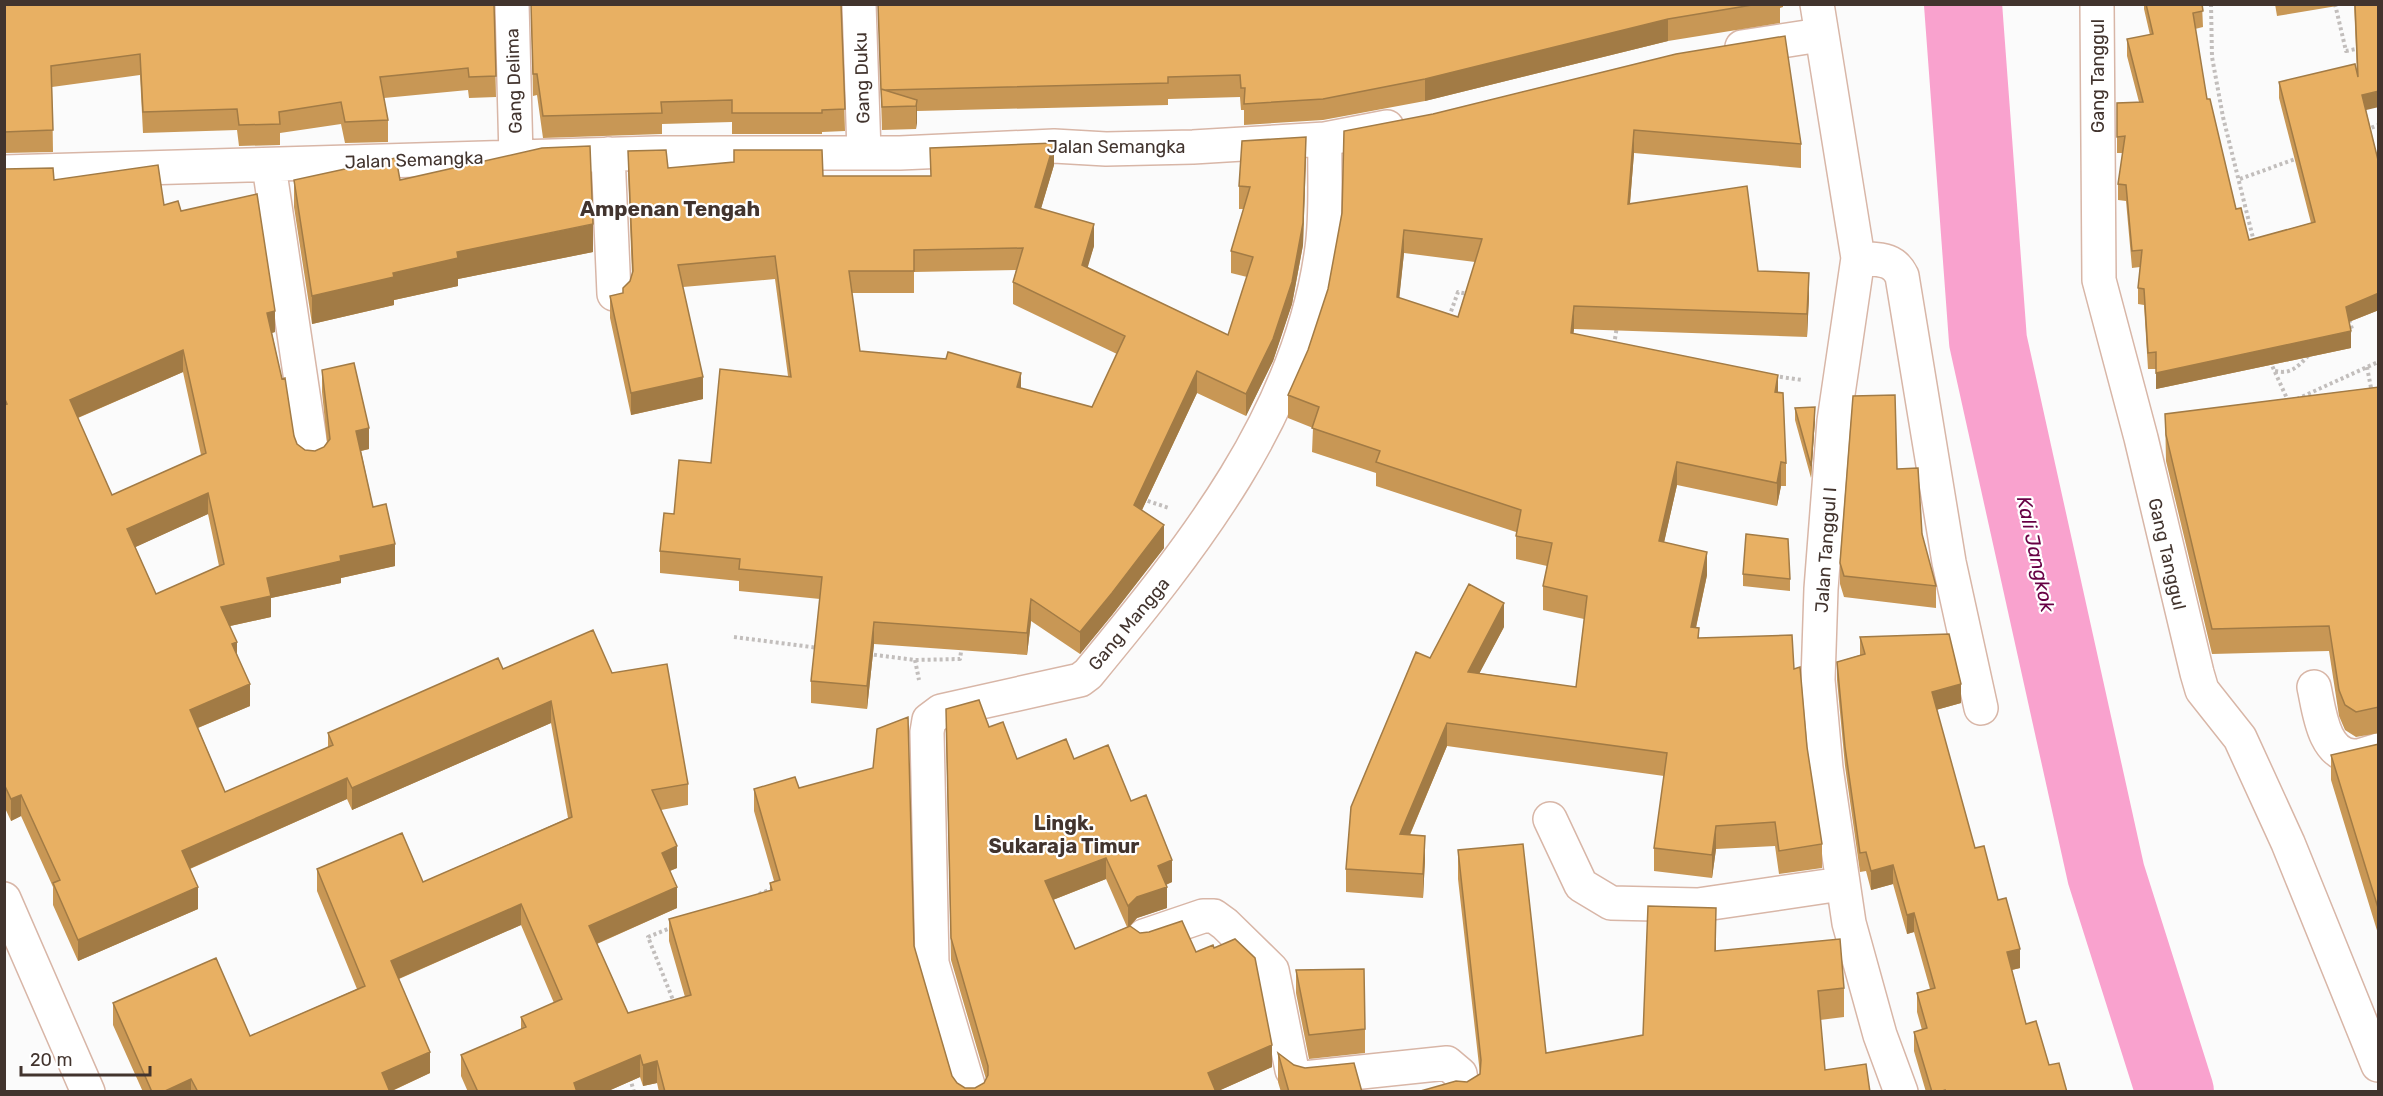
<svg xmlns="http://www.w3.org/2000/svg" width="2383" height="1096" font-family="Rubik,sans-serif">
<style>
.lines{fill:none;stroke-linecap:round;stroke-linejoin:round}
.river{stroke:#f9a2ce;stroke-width:78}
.minor-casing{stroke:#d8b6a7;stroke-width:36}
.path{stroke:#c2bebc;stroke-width:4;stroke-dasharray:3 3;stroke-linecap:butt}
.minor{stroke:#fff;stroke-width:33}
.wall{fill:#c89755;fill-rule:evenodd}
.shaded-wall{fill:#a27b45}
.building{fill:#e8b063;stroke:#a27b45;stroke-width:1.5;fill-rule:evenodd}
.labels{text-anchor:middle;stroke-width:4.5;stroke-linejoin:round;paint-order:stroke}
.street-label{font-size:18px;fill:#42342e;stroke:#fff}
.water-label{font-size:20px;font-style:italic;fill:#670044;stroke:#fff}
.neighbourhood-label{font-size:20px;font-weight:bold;fill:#42342e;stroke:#fff}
.quarter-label{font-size:21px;font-weight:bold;fill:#42342e;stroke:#fff}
</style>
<rect width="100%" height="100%" fill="#fbfbfb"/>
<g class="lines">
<!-- river -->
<path class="river" d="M1963,4l25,337 118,533 69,218"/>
<!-- minor casing -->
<g class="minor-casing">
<path id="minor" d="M512,4l4,153
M859,4l5,148
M1817,4l41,254 -24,163 -13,168 -3,91 8,88 23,155 31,112 21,57
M2097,4l2,276 42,158 56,235 5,17 38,48 48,105 90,222
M1742,47l78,-12
M608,154l6,140
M269,166l43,288
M4,172l652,-19h244l154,-7 52,3 87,-2 132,-8 62,-12
M1858,258c19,2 35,-1 44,18l47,286 32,146
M2314,687c5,22 9,70 41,69 7,0 16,-4 23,-6
M1550,819l31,66 30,18 87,2 143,-21
M4,899l84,193
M1144,936l59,-20h11l11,8 47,46 20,100 12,8 143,-15 13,11 3,18
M970,1092l-38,-129 -5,-231 2,-12 12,-9 139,-31 8,-6c103,-125 212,-259 234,-426 5,-35 2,-73 3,-109"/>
</g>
<!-- path -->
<path class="path" d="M2211,4l1,53 11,60 31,125
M2335,4l11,47 15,-3
M2366,130l12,-5
M2240,179l58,-21
M1449,317l9,-25 10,2
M2348,333l4,-4 -3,-10
M1614,345l3,-19
M2270,361l19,42
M2367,367l5,26
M2275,371c17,4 24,-6 34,-16
M1774,376l28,4
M2297,399l81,-37
M1142,499l27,9
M734,637l85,11
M868,654l47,6 45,-1 2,-14
M915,660l4,20
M759,894l15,-6
M673,927l-25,10 27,68
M630,1078l4,14"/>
<!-- minor -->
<use href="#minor" class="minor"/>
</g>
<!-- wall -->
<path class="wall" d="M4,4h490l2,93 -27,1 -1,-8 -84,8 4,22v22l-43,1 -4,-19 -61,9v12l-41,1 -2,-16 -94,3 -3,-58 -88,12 1,65 -49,1z
M531,4h310l4,127 -23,1v2h-90v-12l-70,2v10l-119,4 -6,-43 -4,1z
M878,4h905v3l-3,1v15l-112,18 -243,60 -102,19 -79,5v-15h-3l-1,-13 -72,2v6l-251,6 -1,18 -34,1z
M2144,4h58l1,23 -8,2 12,70 29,110 13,31 62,-17 -32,-125v-16l78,-9 -3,-69h25l-13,106 13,54v146l-30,12 2,26 -195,41v-20h-8l-4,-64 -6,-1v-16l2,-21 -8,1 -6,-67 -8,-1v-16l5,-31h-6v-50l22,-1 -12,-46v-17l23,-4 -6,-26z
M2275,4h74l-72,12z
M1676,54l125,90v24l-167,-15 -4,50 128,68 51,25 -2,41 -233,-8 -1,4 205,59 8,71v23h-5l-4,20 -100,-21 -13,57 43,33 -11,53 3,10 95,31 13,78 15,97v24l-43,6 -4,-28 -59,3 -4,29 -58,-7v-23l10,-72 -217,-30 -37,89 15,24 -2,39 -77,-6v-23l84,-211 74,-31 -25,46 97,14 8,-68 -41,-9v-24l4,-20 -31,-7v-27l-140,-46v-13l-64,-21 1,-24 -25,-10v-23l145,-281zM1404,253l71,9 -17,55 -59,-19z
M628,151l40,17 155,8h107l124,-11 -13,43 53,38 -7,21 141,68 19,-58 -16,-4v-22l13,-42h-5v-23l67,-27 -3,86 -11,59 -19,57 -27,55 -49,-23 -55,117 22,38 -52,67 -32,39 -49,-33 -4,34 -153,-11 -7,65 -56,-6v-22l9,-82 -81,-8v-10l-79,-8v-22l14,-37 37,-51 77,-87 -13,-97 -92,8 20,112 -72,16 -21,-97v-22l13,-2v-6l7,-7 2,-7 -4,-101zM1016,270l-3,12v22l104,50 -25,53 -71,-19 -161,-37 -8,-58h62v-21z
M4,169l160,36 17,6 94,121 -3,1 22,103 3,8 8,6 10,1 9,-4 3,-5 -5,-50v-22l47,79 -8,2 12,56 22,59 -54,12v5l-70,15v19l-41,9 20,80 -52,22 27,64 103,-45v-14l175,-64 109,4 76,111v21l-27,5 16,58 -7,3 7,37 -80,36 31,69 57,-16 -16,-56v-22l101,-28v-8l4,-2 -20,-70v-22l45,-1 115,158 38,130 5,7 8,5h10l9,-5 2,-4 -35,-119 -5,-230 43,-3 28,32h57l57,42 41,81 -6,3 1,23 -30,10 -7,8 10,7 56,19 76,115 -56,25h-557l-2,-9 -14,3 -3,-9 -34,15h-138l-7,-16v-21l60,-26v-12l33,-14 -33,-78 -122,54 31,94 -40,19h-247l-30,-67v-22l137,33 107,-47 -40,-98v-22l106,13 145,-64 -17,-95 -199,87 -5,-11 -157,70 8,40 -120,52 -25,-56v-18l-32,-71 -10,5 -7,-15zM183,372l18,83 -89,40 -34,-77zM208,514l11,52 -63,28 -21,-47zM1106,879l21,48 -52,22 -22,-49z
M294,180h106l193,72 -135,27v7l-64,14v5l-82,19 -18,-117z
M2379,387v346l-23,4 -11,-7 -6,-14 -10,-65 -117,3 -46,-193 -1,-47z
M1795,408l20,11 -4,59 -16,-58z
M1897,469l25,65 14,52v22l-92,-11 -4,-13v-21z
M1743,574l47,5v12l-47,-5z
M1860,637l101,66 -25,7 39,138 23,52 22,68 -8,2 14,54 23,41 18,27h-141l-12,-41v-19l8,-2 -5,-18v-19l13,-4 -16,-57 -7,2 -14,-50 -22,6 -5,-19 -6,1 -15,-106 -8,-86v-18l23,-7z
M2379,744v193l-48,-157v-25z
M1458,850l88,203 97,-18 73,-98v14l128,37v29l-24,3 5,50 45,22 -403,-10 13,-8 -22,-195z
M1296,970l69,59v24l-56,6 -13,-66z
M1278,1053l16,12 68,27h-81l-3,-10z"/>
<!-- shaded-wall -->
<path class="shaded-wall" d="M1668,19v22l-243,60v-22z
M2379,91v16l-17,4v-16z
M917,100v23l-1,6v-23z
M1634,130v23l-6,74v-23z
M1306,137l-3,108 -11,59 -19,57 -27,55v-22z
M1054,143v22l-19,64v-22z
M593,224v28l-135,27v7l-64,14v5l-82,19v-28l81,-23 64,-21z
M1094,224v22l-12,41v-22z
M1404,230v23l-7,67v-23z
M1809,273v23l-2,41v-23z
M2379,293v17l-33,13v-16z
M1574,306v23l-3,27v-23z
M275,311v21l-8,2v-21z
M2351,331v17l-195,41v-16z
M183,350v22l-113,49v-21z
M1197,371v22l-63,134v-22z
M1021,373v22l-4,-8z
M1778,375v23l-3,-6z
M703,377v22l-72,16v-22z
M1815,407v12l-4,59v-12z
M369,428v21l-13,3v-21z
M1677,462v23l-18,80v-24z
M1781,462v24l-4,20v-23z
M208,493v21l-81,37v-22z
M1164,525v23l-52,67 -32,39v-22z
M395,544v22l-54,12v5l-70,15v19l-50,11v-21l46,-29 73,-22z
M1707,552v23l-16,75v-23z
M1031,599v22l-4,34v-22z
M1504,603v24l-36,68v-23z
M874,622v22l-7,65v-23z
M237,642v21l-5,-19z
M250,684v22l-60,25v-21z
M1961,684v19l-29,8v-19z
M551,701v22l-199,87v-22z
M1447,723v23l-47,112v-24z
M347,778v21l-165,73v-21z
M21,795v21l-10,5v-22z
M1716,826v23l-4,29v-23z
M1425,836v23l-2,39v-24z
M677,846v22l-15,6v-21z
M1106,858v21l-61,24v-22z
M1172,860v22l-14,6v-22z
M1893,865v19l-22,6v-19z
M198,887v22l-120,52v-21z
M677,887v21l-88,39v-21z
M1167,887v21l-30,10 -9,10v-22l9,-9z
M521,904v21l-130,57v-21z
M1716,908v29l-1,42v-28z
M1914,913v19l-7,2v-19z
M2020,949v19l-13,3v-19z
M1272,1045v22l-56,25 -8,-19z
M430,1052v21l-41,19 -7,-19z
M640,1055v22l-34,15h-32v-9z
M657,1061v22l-14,3v-21z
M191,1079v13h-28z"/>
<!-- building -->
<path class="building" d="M4,4h490l2,72 -27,1 -1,-9 -88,9 8,43 -43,2 -4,-20 -62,10 1,12 -41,1 -2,-16 -94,3 -3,-58 -89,12 2,64 -49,2z
M531,4h310l4,105 -23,1v3h-90v-13l-71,2 1,11 -119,3 -6,-42h-4z
M878,4h880l-90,15 -243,60 -102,20 -79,5 1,-16h-4l-1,-13 -72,2v6l-283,7 -4,-1v1z
M2146,4h56l1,7 -10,2 14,86h3l26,110 5,-1 8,32 66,-18 -36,-140 76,-18 3,13 -3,-73h24v87l-17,4 17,69v129l-33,14 5,24 -195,42v-21l-8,1 -4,-64 -6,-1 4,-38 -10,1 -6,-66 -8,-1 7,-48 -8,1v-34l26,-1 -16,-63 26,-5z
M1785,36l16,108 -167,-14 -6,74 119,-18 11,85 51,2 -2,41 -233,-8 -3,27 207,42 -3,17 8,1 3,70 -5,-1 -4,21 -100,-21 -18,79 48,11 -16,75 8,1 -1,10 94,-3 2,34 6,-2 7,80 15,97 -43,7 -4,-29 -59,4 -4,29 -58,-7 13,-95 -220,-30 -47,111 25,2 -2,38 -77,-5 5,-62 65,-155 14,6 39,-74 35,19 -36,69 108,15 11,-91 -44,-10 9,-43 -36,-7 5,-26 -145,-48 4,-11 -68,-23 7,-21 -31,-12 20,-45 20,-61 14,-76 2,-82 89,-17 243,-60zM1404,230l78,9 -24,78 -61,-20z
M881,89l36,11 -1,6 -34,1z
M1306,137l-3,86 -11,59 -19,57 -27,55 -49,-23 -63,134 30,20 -52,68 -32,39 -49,-33 -4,34 -153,-11 -7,64 -56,-5 11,-104 -83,-8 1,-10 -80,-8 4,-38 10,1 5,-54 32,3 9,-94 71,8 -16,-121 -97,9 25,112 -72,16 -21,-97 13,-3v-5l7,-7 3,-10 -5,-120 38,-1 2,18 66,-6v-12h88l1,26h108l-1,-28 124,-5 -19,64 59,17 -12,41 146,70 25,-78 -22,-6 19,-64 -11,-1 3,-45zM1023,248l-10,34 112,54 -33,71 -75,-20 4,-14 -73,-21 -2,7 -86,-8 -11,-80h65v-21z
M590,146l3,78 -136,28 1,6 -65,15 1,4 -82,19 -18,-116 102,-22 4,22 142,-32z
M158,165l6,40 14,-4 3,10 76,-17 18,117 -8,2 15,66 3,-1 9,58 3,8 8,6 10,1 9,-4 6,-8 -8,-69 32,-7 15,65 -13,3 17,76 13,-3 9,40 -55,12 1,5 -74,17 4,18 -50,11 16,35 -5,2 18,40 -60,26 35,82 108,-47 -5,-12 170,-75 5,11 90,-39 19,43 55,-9 21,120 -36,6 25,56 -15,7 15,34 -88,39 39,87 63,-18 -22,-76 103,-29 -2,-7 10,-3 -26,-91 41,-12 4,11 74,-20 4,-39 31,-12 6,229 38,130 5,7 8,5h10l9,-5 4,-8v-9l-37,-128 -5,-229 33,-9 10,27 14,-5 14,37 49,-20 8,20 34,-14 23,56 15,-6 26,65 -14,6 9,21 -30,10 -9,9 -22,-48 -61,23 30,68 55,-23 10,7 9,-1 33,-11 14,31 17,-7 1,3 21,-9 20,19 17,87 -64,28 8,19h-551l-8,-31 -14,4 -3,-10 -66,28 3,9h-99l-17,-37 65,-28 -5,-10 41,-18 -41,-95 -130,57 39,91 -48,21 8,19h-192l-7,-13 -28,13h-11l-39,-89 103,-45 34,78 115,-50 -48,-117 85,-36 21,49 149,-65 -21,-116 -199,87 -5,-10 -165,73 16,36 -120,53 -25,-57 7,-3 -39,-85 -10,4 -7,-15v-379l3,-1 -3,-7v-228l49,-1 1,12zM183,350l23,103 -94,42 -42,-95zM208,493l16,71 -68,30 -29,-65z
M2379,387v320l-23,5 -11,-7 -6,-15 -10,-64 -117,3 -46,-194 -1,-21z
M1895,395l2,74 21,-1 4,66 14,52 -92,-10 -4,-13 13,-167z
M1815,407l-4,59 -16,-58z
M1746,534l42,5 2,40 -47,-5z
M1949,634l12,50 -29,8 43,156 9,-2 14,54 8,-2 14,51 -13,3 19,72 10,-3 13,44 10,-2 8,29h-122v-2l-6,2h-7l-18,-60 13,-4 -10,-35 18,-5 -21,-75 -7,2 -14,-50 -22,6 -5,-19 -6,1 -15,-106 -8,-85 28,-8 -5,-17z
M2379,744v167l-48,-156z
M1523,844l23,209 97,-18 5,-129 68,2 -1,43 125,-12 4,49 -26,3 7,79 41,-6 4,28h-453l39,-11 11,1 13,-8 1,-14 -23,-210z
M1364,969l1,60 -56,6 -13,-65z
M1278,1053l16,12 11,3 49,-5 8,29h-73z"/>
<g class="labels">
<!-- street labels -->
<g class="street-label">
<text transform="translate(2098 76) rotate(-90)" y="6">Gang Tanggul</text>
<text transform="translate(862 78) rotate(-92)" y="6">Gang Duku</text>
<text transform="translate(514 81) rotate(-92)" y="6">Gang Delima</text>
<text x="1116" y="153">Jalan Semangka</text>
<text transform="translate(414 160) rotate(-2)" y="6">Jalan Semangka</text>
<text transform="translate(1826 550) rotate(-86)" y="6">Jalan Tanggul I</text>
<text transform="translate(2167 554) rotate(77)" y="6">Gang Tanggul</text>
<text transform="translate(1129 624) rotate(-50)" y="6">Gang Mangga</text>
</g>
<!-- water labels -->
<g class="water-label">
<text transform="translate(2036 554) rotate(78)" y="7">Kali Jangkok</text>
</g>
<!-- neighbourhood labels -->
<g class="neighbourhood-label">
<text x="1064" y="830">Lingk.<tspan x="1064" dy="23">Sukaraja Timur</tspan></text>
</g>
<!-- quarter labels -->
<g class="quarter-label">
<text x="670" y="216">Ampenan Tengah</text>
</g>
</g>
<!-- border -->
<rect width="2383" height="1096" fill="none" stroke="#42342e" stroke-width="12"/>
<!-- scale -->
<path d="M21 1066v9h129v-9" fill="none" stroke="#42342e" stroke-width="3"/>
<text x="30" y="1066" font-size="18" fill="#42342e" stroke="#ffffff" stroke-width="4.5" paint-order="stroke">20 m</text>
</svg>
